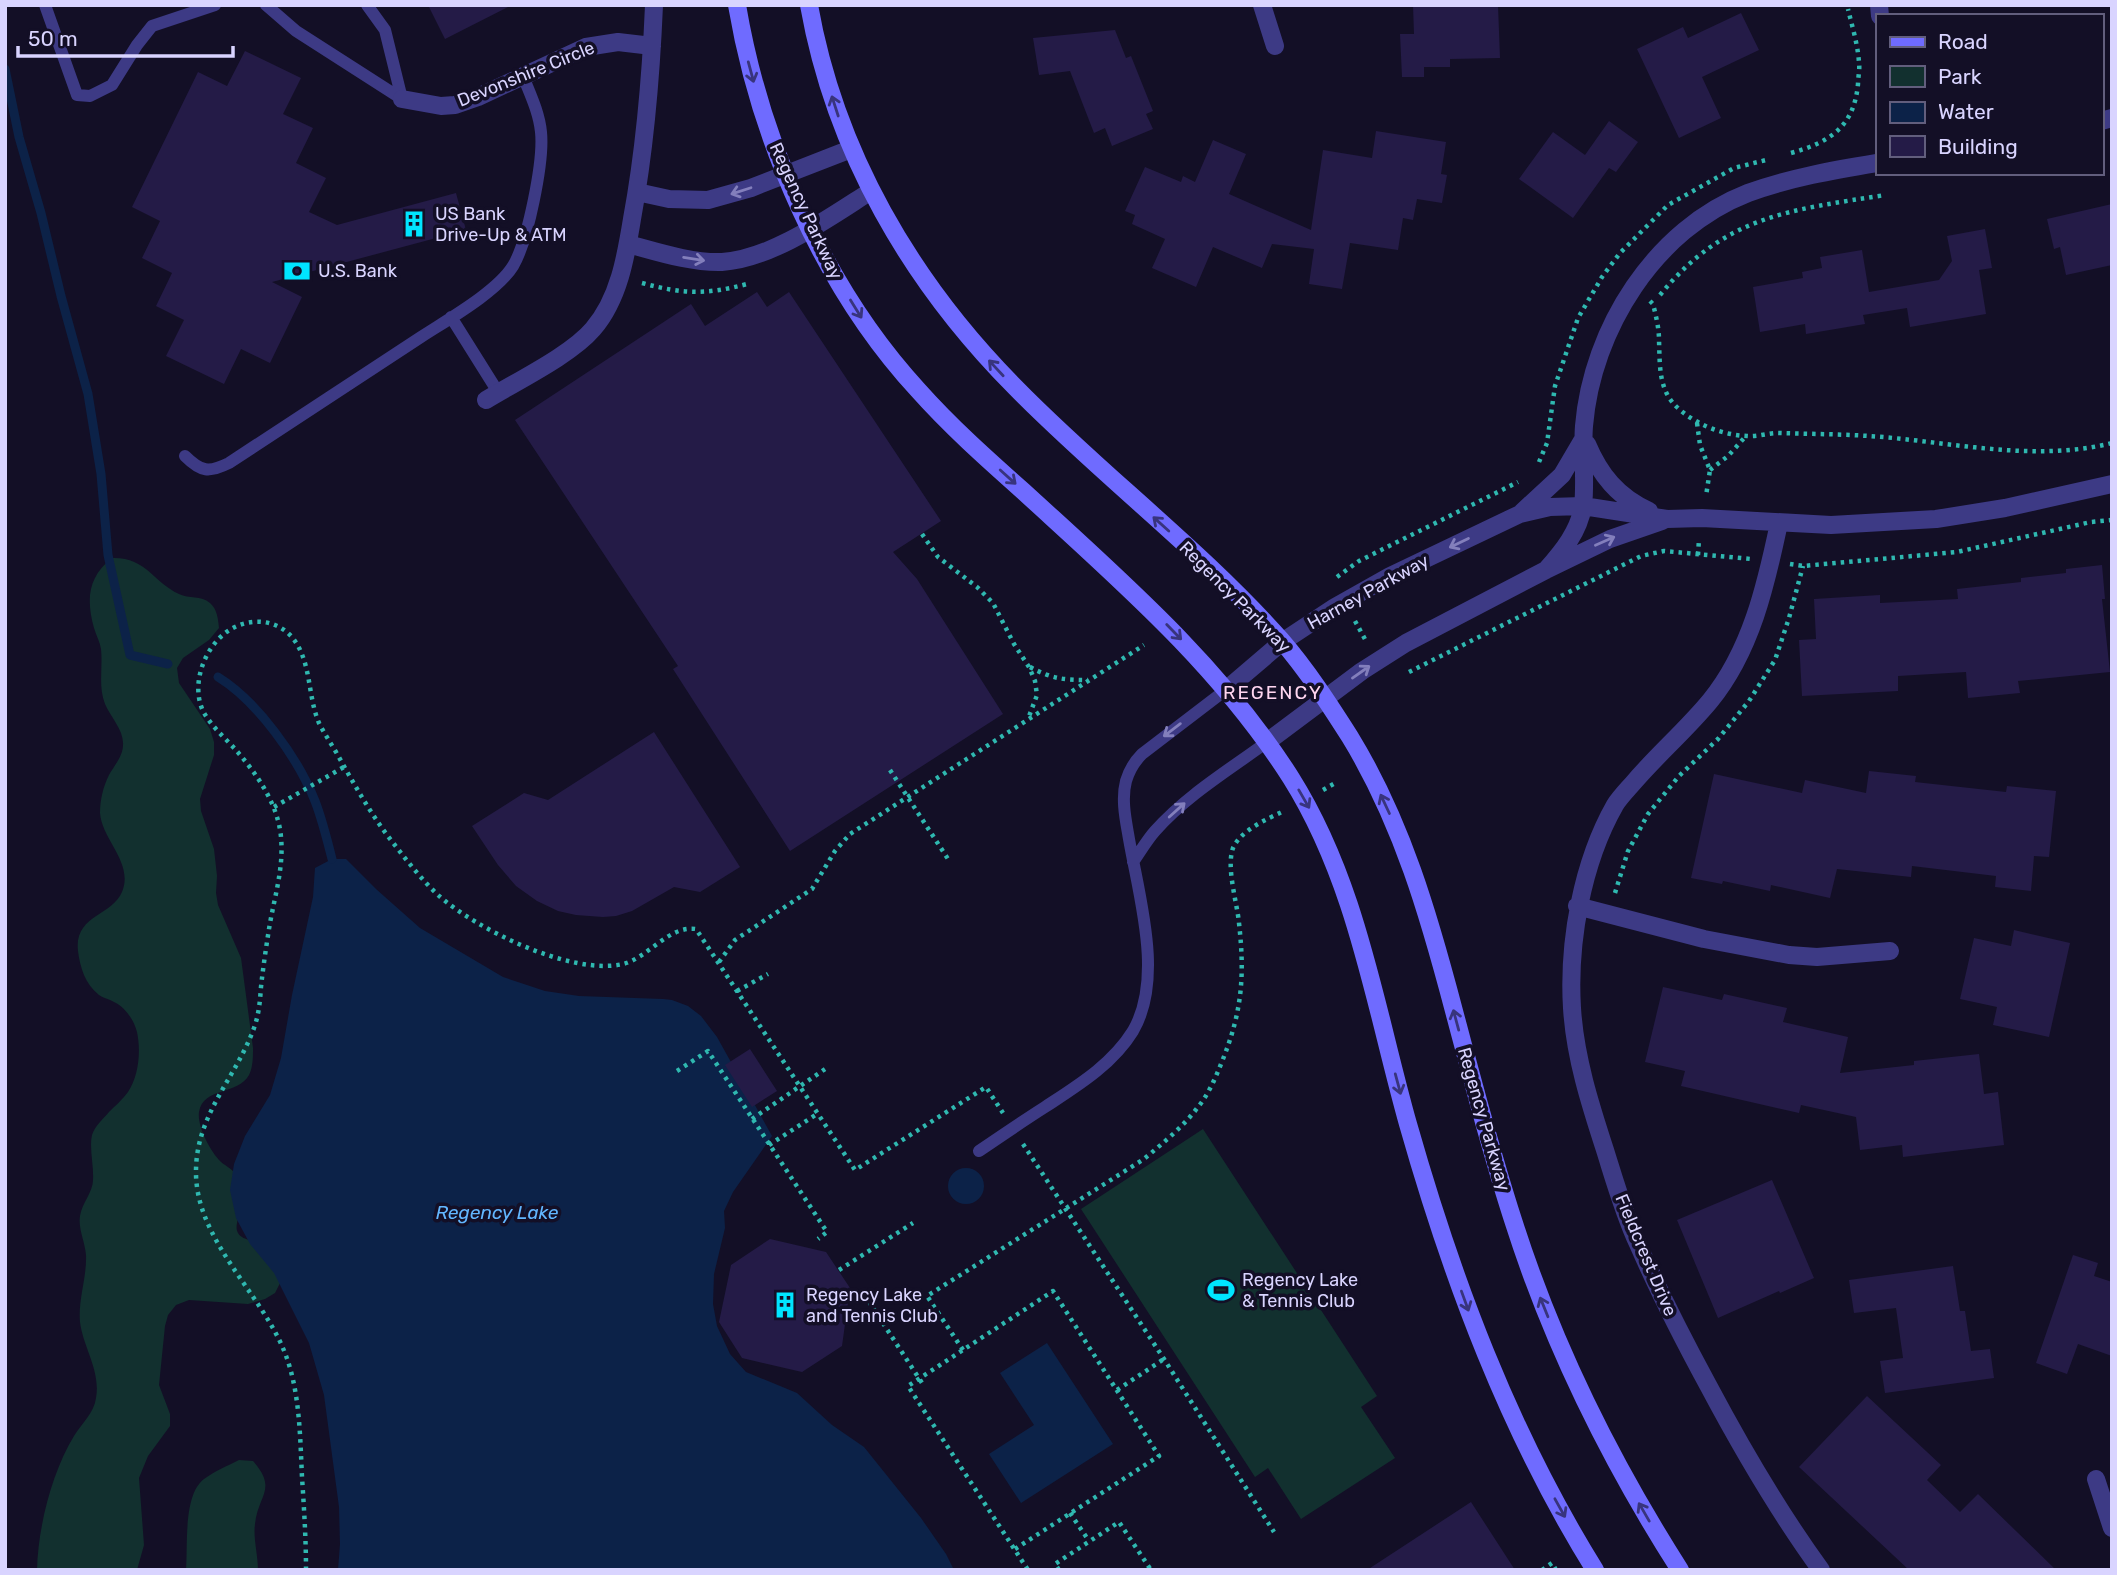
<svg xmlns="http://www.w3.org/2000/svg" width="2117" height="1575" font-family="Rubik,sans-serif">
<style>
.green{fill:#12302f}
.water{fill:#0c2248}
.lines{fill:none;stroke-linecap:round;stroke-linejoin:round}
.stream{stroke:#0c2248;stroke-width:9}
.building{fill:#241b47}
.path{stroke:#2fb8b0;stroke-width:4.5;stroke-dasharray:3.5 5;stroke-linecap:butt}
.lane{stroke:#3d3a85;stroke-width:12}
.street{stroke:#3d3a85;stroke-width:18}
.secondary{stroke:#6f6bff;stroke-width:18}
.oneway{stroke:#38347d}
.oneway2{stroke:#837fbc}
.labels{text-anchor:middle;stroke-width:7;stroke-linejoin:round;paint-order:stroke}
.street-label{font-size:18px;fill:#d9d4ff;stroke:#130f26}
.poi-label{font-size:18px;fill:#d9d4ff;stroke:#130f26;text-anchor:start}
.neighbourhood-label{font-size:19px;letter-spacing:2px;fill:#ffd6f0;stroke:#130f26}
.water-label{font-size:19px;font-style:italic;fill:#62b6ff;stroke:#130f26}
</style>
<rect width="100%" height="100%" fill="#130f26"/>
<!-- green -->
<path class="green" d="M112,558c34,-1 41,24 67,36 10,5 22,1 31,9 7,6 8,15 9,25l-10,12 -26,18 -6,10 2,15 31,46 4,13v13l-14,44 1,12 13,38 3,27 -1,17 2,12 23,53 12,90c0,9 0,19 -4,27 -11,20 -46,12 -50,37 -2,14 11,39 21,49 6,6 16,9 19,19 2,8 2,19 2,27 -1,10 -10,23 1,30 4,3 11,3 16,5l23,39 -6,12 -10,6 -17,5 -59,-4 -13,5 -8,10 -3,11 -6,59 11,29v12l-22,30 -9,22 5,67 -7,25h-100c1,-43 15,-98 37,-134 8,-13 20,-23 22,-38 5,-27 -13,-51 -16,-76 -2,-23 7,-45 6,-67 -1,-13 -8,-26 -6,-39 2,-13 13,-24 13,-36 1,-14 -4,-32 -1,-45 3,-9 11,-16 17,-23 6,-6 14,-13 19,-20 11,-17 13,-41 9,-60 -3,-12 -12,-25 -23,-30 -5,-3 -11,-4 -15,-7 -14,-11 -19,-28 -21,-44 -4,-36 34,-35 44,-59 12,-29 -20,-52 -22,-79 0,-13 3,-26 9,-38 5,-9 14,-19 14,-30 1,-15 -12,-27 -18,-41 -7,-18 -2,-36 -4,-55 -1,-7 -5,-14 -7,-21 -8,-29 -6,-51 18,-70z
M1203,1129l174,267 -16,11 34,51 -94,61 -33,-51 -13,9 -174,-268z
M239,1460l14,1c25,28 5,34 2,63 -2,14 3,31 3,46h-72c2,-25 -3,-75 18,-91 11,-8 23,-13 35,-19z"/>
<!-- water -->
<path class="water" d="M332,859h14l30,30 44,39 83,49 42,14 34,5 84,3 9,1 16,6 13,10 16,21 55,99 -39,56 -9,19 1,17 -11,46 -1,30 4,22 13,28 16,18 51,21 35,32 32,22 57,71 25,36 8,16h-616l2,-26 -1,-37 -15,-112 -15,-52 -35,-70 -24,-29 -14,-26 -6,-28 4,-26 11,-28 25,-41 11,-37 11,-63 21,-98 2,-29z
M948 1186a18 18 0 1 1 36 0a18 18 0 1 1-36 0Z
M1047,1343l66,101 -92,59 -32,-49 45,-29 -34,-52z"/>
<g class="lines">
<!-- stream -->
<path class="stream" d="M5,69l14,68 22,76 20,83 27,98 13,80 7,81 22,100 38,9
M218,677c39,24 80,81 97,124 7,18 12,38 17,58"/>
</g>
<!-- building -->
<path class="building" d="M428,5h84l-67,34z
M1413,5h85l2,53 -50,1v8h-26v10h-22l-2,-43h14z
M1741,13l18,37 -57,27 19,41 -42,20 -42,-89 46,-22 5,11z
M1115,30l11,28 5,-2 22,55 -7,3 7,15 -41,17 -7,-18 -11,5 -24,-62 -31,4 -6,-37z
M245,51l56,27 -18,36 30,14 -17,35 30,15 -17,34 28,13 119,-32 10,37 -194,52 30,15 -32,66 -29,-14 -17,35 -58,-28 18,-36 -28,-14 16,-33 -30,-15 18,-37 -28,-14 66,-135 29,14z
M1609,121l29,21 -22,30 -7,-4 -36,50 -54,-39 34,-47 32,23z
M1376,131l70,11 -5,32 6,1 -5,28 -25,-4 -4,21 -10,-2 -5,32 -48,-7 -8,46 -33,-5 5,-35 -42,-5 -10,24 -49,-21 -17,40 -44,-19 13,-29 -33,-15 3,-9 -10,-4 20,-44 36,15 2,-6 12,6 18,-42 33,14 -17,40 82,36 12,-80 49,8z
M2112,204v61l-46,10 -6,-28 -6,2 -7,-30z
M1985,229l7,39 -13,2 7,44 -76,13 -3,-19 -44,7 2,9 -59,10 -1,-10 -45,8 -7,-45 50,-9 -1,-6 20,-4 -2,-11 42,-7 7,42 70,-12 13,-19 -5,-25z
M757,292l10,15 22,-15 152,229 -48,31 24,27 86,135 -213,137 -117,-182 5,-3 -163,-246 176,-116 14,22z
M2102,565l3,34h-3l8,73 -92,9 2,12 -52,5 -2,-26 -68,4v15l-96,5 -3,-56 17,-1 -2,-40 66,-4v8l78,-4 -1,-10 64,-7v-4l45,-5v-4z
M654,732l86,135 -40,25 -26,-5 -42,24 -16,5 -13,1 -27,-2 -18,-4 -21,-10 -21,-15 -18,-21 -26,-39 52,-33 24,7z
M1869,771l47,5 -1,6 91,10 1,-6 49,5 -7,66 -15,-1 -3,35 -36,-4 1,-11 -84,-10 -1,11 -74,-8 -7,29 -59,-13 -1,6 -47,-10 -1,3 -31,-6 23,-104 88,19 3,-13 61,13z
M2014,930l56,13 -21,94 -56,-12 4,-18 -37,-8 14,-61 37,8z
M1663,987l59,13 2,-6 63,14 -4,14 65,15 -8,36 74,-8v-4l65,-7 5,40 14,-2 6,53 -101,12 -1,-12 -42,5 -4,-33 -55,-12 -2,8 -118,-27 4,-15 -40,-9z
M750,1049l27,42 -25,16 -27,-42z
M1772,1180l42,98 -34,15 -1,-2 -61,27 -41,-98z
M770,1239l56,13 24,36 -8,58 -40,26 -60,-14 -23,-36 12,-57z
M2073,1255l25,8 -4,13 18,6v74l-34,-12 -11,30 -31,-11z
M1953,1266l7,45h5l6,40 19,-2 4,29 -109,15 -5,-32 23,-3 -7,-50 -42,5 -5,-33z
M1867,1396l74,69 -14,15 33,32 18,-18 78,76h-147l-110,-103z
M1471,1502l44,68h-148z"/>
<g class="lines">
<!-- path -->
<path class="path" d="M1791,153c39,-11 63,-26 67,-69 0,-7 2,-14 1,-21 -1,-18 -7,-37 -11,-54
M642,283c40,11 64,12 105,1
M1660,295c65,-80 131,-85 225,-100
M1650,301l3,3c3,12 6,24 6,36 1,26 -1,51 20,69 18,16 44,26 68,27 10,1 21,-3 31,-3 30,1 61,1 91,3 79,5 164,27 243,7
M1697,423l3,22 10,25 -4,26
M1539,462l8,-19 8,-57 23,-68 24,-41 18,-24 48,-48 66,-37 32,-8
M1710,470l18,-14 18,-20
M922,534l16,23 39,30 16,16 21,41 15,23 6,14 2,14 -9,24
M1698,555l1,-16
M1790,564l13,2 154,-14 134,-30 21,-2
M1337,577l22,-16 159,-79
M1355,621l11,20
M1030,667c22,12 34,13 58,13
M1409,672l232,-116 23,-5 87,8
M890,770l58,89
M1323,790l14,-8
M274,807l70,-40
M1615,893l13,-42 20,-37 31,-38 39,-37 31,-38 26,-41 14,-42 14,-52
M719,962l16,-22 77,-51 23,-38 15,-17 294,-189
M737,991l31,-17
M677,1071l31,-20 119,181 -9,7
M752,1119l76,-52
M1023,1144l141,215 110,173
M769,1145l48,-31
M839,1270l74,-47
M857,1298l7,-4 58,89
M963,1350l-36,-54 217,-137c19,-16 39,-32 54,-52 10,-12 17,-28 23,-43 21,-51 24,-87 18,-141 -2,-21 -13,-55 -6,-75 8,-18 34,-29 51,-37
M1117,1390l47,-31
M1070,1513l19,28
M1015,1549l144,-93 -106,-165 -145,95 120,184
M306,1570c0,-31 -2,-62 -4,-93 -2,-41 -2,-85 -17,-124 -23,-59 -88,-112 -89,-179 -1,-59 39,-94 58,-146 5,-14 6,-27 7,-41 2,-19 5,-39 8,-58 5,-31 15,-60 12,-92 -3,-33 -24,-63 -46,-88 -11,-12 -24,-23 -32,-38 -14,-30 5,-73 34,-85 19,-8 40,-5 54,10 21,24 16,59 28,87 5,10 11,19 17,29 18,32 35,63 58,92 14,18 28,36 44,51 38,34 133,81 185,69 25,-6 46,-39 73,-35l159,241 131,-83 17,26
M1059,1570l-4,-6 64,-42 32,48
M1542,1570l10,-7 4,7"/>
<!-- lane -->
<path class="lane" d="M45,5l32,90 13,1 22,-11 25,-40 15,-19 63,-21
M266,5l30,26 106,68
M367,5l18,25 17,69
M451,317l47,75
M185,456c16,16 24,17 44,7 64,-42 128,-84 192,-126 26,-17 76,-45 92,-71 15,-25 31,-105 28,-134 -2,-20 -11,-38 -18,-56
M1133,862c7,-10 14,-22 22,-31 32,-36 74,-61 112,-89
M979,1151c22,-15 44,-30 66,-44 32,-21 67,-42 88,-76 31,-53 6,-134 -4,-192 -3,-18 -8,-39 -3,-58 3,-10 8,-19 16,-27l85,-65"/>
<!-- street -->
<path class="street" d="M1262,5l13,41
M1879,5l1,11
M402,99l39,7 14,-1 23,-8 108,-50 32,-5 34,4
M2101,121l11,-3
M637,192l32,7 39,1 43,-12 100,-39
M628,244c30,8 63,19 94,18 50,-3 108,-45 149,-71
M486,400c31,-19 85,-45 107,-71 26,-30 33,-73 39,-110 13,-71 19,-142 22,-214
M1587,444c13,31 31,53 62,67
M1522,512l40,-37 20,-34
M1779,523c-13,62 -28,128 -69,178 -24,29 -52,53 -76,81 -6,7 -14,15 -19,23 -33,58 -47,137 -43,203 3,49 18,96 33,142 10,32 19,64 33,94 21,48 45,95 70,141 34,64 70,126 113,185
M1546,570c17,-19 33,-39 37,-64 3,-24 -1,-55 1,-80 8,-97 71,-197 164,-233 41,-15 86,-23 129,-30
M1227,689l55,-47 53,-35 55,-31 130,-62 30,-7 33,-1 84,13 35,-1 129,7 105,-6 69,-11 107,-24
M1267,742l95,-71 44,-28 140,-73 64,-31 52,-18
M1577,906l127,33 85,16 28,2 73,-6
M2096,1479l16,49"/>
<!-- secondary -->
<path class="secondary" d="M737,5c23,136 87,283 181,385 32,36 69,69 105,101 97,89 197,175 268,287 66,105 84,229 117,346 44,155 101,308 187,446
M809,5c26,147 102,277 206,382 85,87 185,162 266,253 26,30 48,64 69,97 52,85 79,179 104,274 19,71 37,142 60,212 39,122 97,239 166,347"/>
</g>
<!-- one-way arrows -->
<defs><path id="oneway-shaft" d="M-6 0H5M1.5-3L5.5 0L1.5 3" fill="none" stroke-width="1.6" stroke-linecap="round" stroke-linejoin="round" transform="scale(1.75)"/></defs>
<g class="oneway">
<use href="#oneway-shaft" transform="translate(751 72) rotate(75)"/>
<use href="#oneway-shaft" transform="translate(835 106) rotate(-108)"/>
<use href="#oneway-shaft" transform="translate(856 309) rotate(58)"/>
<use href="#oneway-shaft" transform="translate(996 368) rotate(-133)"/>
<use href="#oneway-shaft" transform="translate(1008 477) rotate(42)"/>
<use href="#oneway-shaft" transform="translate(1161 524) rotate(-138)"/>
<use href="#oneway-shaft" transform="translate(1174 632) rotate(46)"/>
<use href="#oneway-shaft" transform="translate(1304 799) rotate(60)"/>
<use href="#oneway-shaft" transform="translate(1385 804) rotate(-115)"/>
<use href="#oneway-shaft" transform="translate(1456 1020) rotate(-105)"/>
<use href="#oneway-shaft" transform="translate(1398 1084) rotate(75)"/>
<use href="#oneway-shaft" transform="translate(1465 1301) rotate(70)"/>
<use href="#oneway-shaft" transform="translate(1544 1307) rotate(-112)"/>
<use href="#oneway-shaft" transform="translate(1560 1508) rotate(61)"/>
<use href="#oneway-shaft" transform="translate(1644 1512) rotate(-120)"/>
</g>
<g class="oneway2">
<use href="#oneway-shaft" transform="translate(741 191) rotate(162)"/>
<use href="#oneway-shaft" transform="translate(694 259) rotate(9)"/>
<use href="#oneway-shaft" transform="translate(1605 541) rotate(-24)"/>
<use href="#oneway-shaft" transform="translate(1459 543) rotate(154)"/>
<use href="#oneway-shaft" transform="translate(1361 672) rotate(-35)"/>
<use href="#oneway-shaft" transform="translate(1172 730) rotate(143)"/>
<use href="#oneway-shaft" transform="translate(1177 810) rotate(-42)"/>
</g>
<!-- icons -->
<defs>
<g id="building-bare" transform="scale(2.1)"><path d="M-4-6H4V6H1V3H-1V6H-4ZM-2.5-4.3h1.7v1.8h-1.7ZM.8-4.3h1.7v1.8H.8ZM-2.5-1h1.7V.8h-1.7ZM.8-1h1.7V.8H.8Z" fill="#00e5ff" stroke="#130f26" stroke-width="2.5" paint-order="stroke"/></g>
<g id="bank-bare" transform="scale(2.1)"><path d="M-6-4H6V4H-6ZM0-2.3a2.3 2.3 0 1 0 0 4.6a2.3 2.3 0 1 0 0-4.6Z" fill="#00e5ff" stroke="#130f26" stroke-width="2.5" paint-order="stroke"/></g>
<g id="stadium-bare" transform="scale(2.1)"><path d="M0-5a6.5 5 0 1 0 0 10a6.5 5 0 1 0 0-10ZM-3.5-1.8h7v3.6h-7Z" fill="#00e5ff" stroke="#130f26" stroke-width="2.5" paint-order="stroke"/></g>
</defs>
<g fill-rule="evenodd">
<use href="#building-bare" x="414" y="224"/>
<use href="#bank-bare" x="297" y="271"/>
<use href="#stadium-bare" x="1221" y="1290"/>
<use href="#building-bare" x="785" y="1305"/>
</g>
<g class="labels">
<!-- street labels -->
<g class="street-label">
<text transform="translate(526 74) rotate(-22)" y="6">Devonshire Circle</text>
<text transform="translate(806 211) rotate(65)" y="6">Regency Parkway</text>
<text transform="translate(1368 592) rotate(-29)" y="6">Harney Parkway</text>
<text transform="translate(1235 597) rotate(45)" y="6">Regency Parkway</text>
<text transform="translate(1484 1119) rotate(74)" y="6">Regency Parkway</text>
<text transform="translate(1646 1255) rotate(67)" y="6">Fieldcrest Drive</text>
</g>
<!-- poi labels -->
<g class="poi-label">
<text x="435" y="220">US Bank<tspan x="435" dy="21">Drive-Up &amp; ATM</tspan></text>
<text x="318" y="277">U.S. Bank</text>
<text x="1242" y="1286">Regency Lake<tspan x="1242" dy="21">&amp; Tennis Club</tspan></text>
<text x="806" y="1301">Regency Lake<tspan x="806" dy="21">and Tennis Club</tspan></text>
</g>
<!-- neighbourhood labels -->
<g class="neighbourhood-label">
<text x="1273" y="699">REGENCY</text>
</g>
<!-- water labels -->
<g class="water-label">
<text x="497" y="1219">Regency Lake</text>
</g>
</g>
<!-- border -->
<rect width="2117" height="1575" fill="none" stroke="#d9d4ff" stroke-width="14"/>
<!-- legend -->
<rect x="1876" y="14" width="228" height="161" fill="#130f26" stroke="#625e7d" stroke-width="2"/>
<rect x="1890" y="37" width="35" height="10" fill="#6f6bff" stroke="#625e7d" stroke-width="2"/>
<text x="1938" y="49" font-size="21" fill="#d9d4ff">Road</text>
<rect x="1890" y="66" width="35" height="21" fill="#12302f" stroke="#625e7d" stroke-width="2"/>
<text x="1938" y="84" font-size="21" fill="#d9d4ff">Park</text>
<rect x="1890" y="102" width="35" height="21" fill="#0c2248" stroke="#625e7d" stroke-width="2"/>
<text x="1938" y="119" font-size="21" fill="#d9d4ff">Water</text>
<rect x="1890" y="136" width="35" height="21" fill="#241b47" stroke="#625e7d" stroke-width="2"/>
<text x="1938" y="154" font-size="21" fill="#d9d4ff">Building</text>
<!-- scale -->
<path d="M18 46v10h215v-10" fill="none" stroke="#d9d4ff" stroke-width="3.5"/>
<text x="28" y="46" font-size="21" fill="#d9d4ff" stroke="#130f26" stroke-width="5" paint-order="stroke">50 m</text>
</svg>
